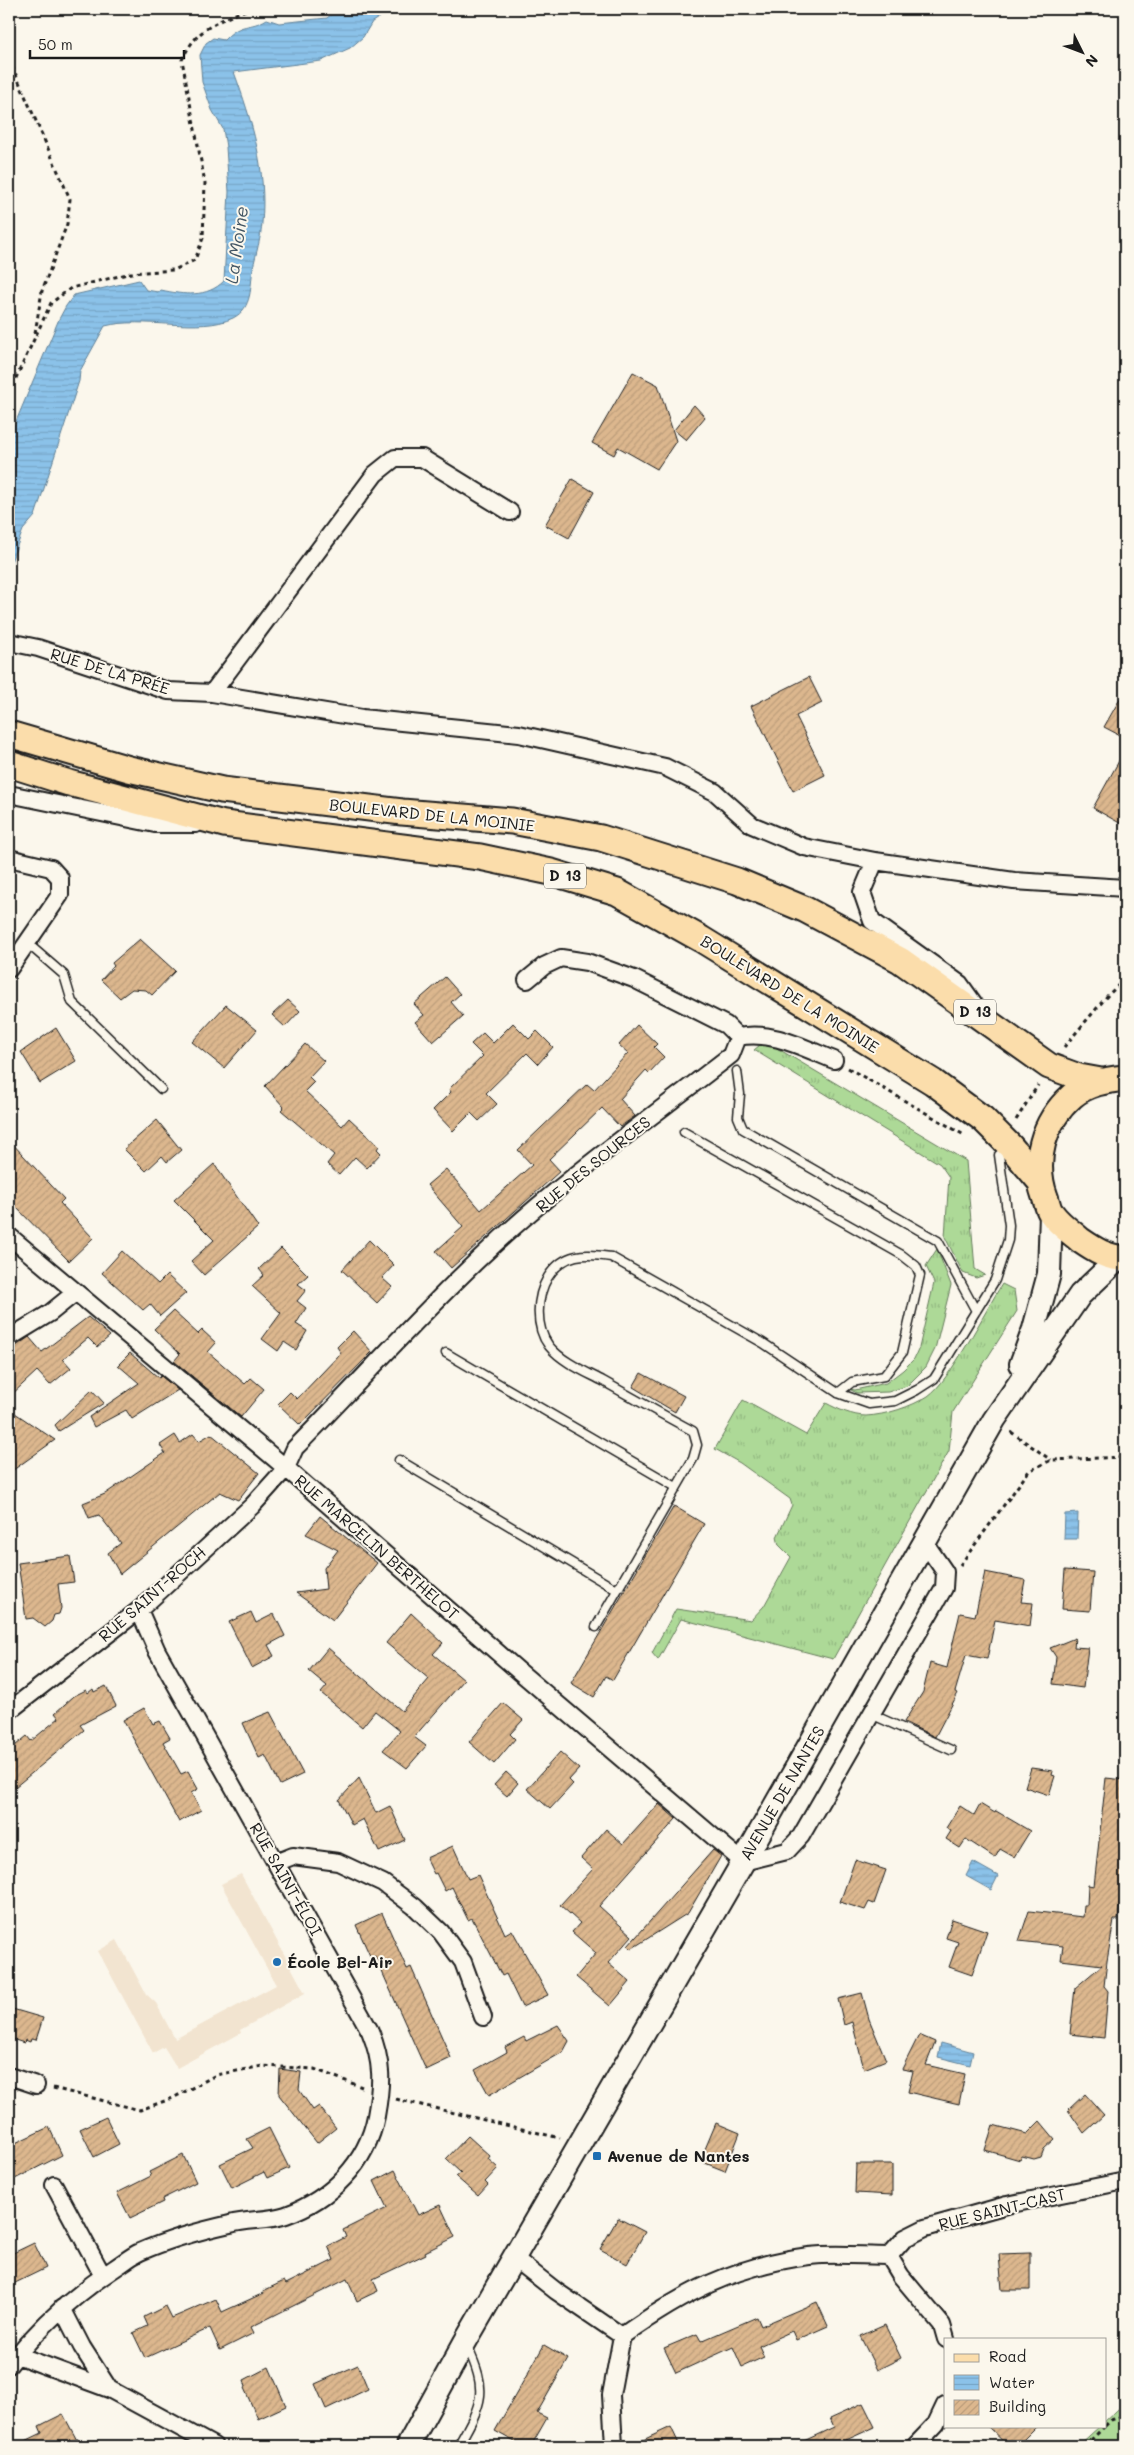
<svg xmlns="http://www.w3.org/2000/svg" width="1134" height="2455" font-family="Mali,sans-serif">
<style>
.built{fill:#f2e4d0}
.grass{fill:url(#grass-tufts);stroke:#647a5a}
.green{fill:#add997;stroke:#647a5a}
.water{fill:url(#water-rules);stroke:#5f8097}
.building{fill:url(#building-hatch);stroke:#1c1c1c}
.lines{fill:none;stroke-linecap:round;stroke-linejoin:round}
.lane-casing{stroke:#1c1c1c;stroke-width:11}
.street-casing{stroke:#1c1c1c;stroke-width:20}
.secondary-casing{stroke:#1c1c1c;stroke-width:26}
.primary-casing{stroke:#1c1c1c;stroke-width:29}
.path{stroke:#1c1c1c;stroke-width:3;stroke-dasharray:4 4;stroke-linecap:butt}
.lane{stroke:#fbf7ec;stroke-width:8}
.street{stroke:#fbf7ec;stroke-width:16}
.secondary{stroke:#fbf7ec;stroke-width:22}
.primary{stroke:#fbddab;stroke-width:25}
.poi-dot{fill:#1f6fb2;stroke:#fbf7ec;stroke-width:2}
.labels{text-anchor:middle;stroke-width:4;stroke-linejoin:round;paint-order:stroke}
.shield{fill:#fbf7ec;stroke:#5f5e5a;stroke-width:1}
.shield-label{font-size:15px;font-weight:bold;fill:#1c1c1c}
.street-label{font-size:16px;fill:#1c1c1c;stroke:#fbf7ec}
.poi-label{font-size:16px;font-weight:bold;fill:#1c1c1c;stroke:#fbf7ec;text-anchor:start}
.water-label{font-size:18px;font-style:italic;fill:#435664;stroke:#fbf7ec}
</style>
<defs>
<pattern id="grass-tufts" width="24" height="20" patternUnits="userSpaceOnUse" patternTransform="scale(1.25)"><rect width="24" height="20" fill="#add997"/><path d="M3 7l-1-3M5 7V3M7 7l1-3M15 17l-1-3M17 17v-4M19 17l1-3" fill="none" stroke="#94ba82"/></pattern>
<pattern id="water-rules" width="6" height="5" patternUnits="userSpaceOnUse" patternTransform="scale(1.25)"><rect width="6" height="5" fill="#8bc2e9"/><path d="M0 2.5h6" fill="none" stroke="#77a6c7"/></pattern>
<pattern id="building-hatch" width="6" height="6" patternUnits="userSpaceOnUse" patternTransform="scale(1.25)"><rect width="6" height="6" fill="#dcb78e"/><path d="M-1 1l2-2M0 6l6-6M5 7l2-2" fill="none" stroke="#bc9d7a"/></pattern>
</defs>
<rect width="100%" height="100%" fill="#fbf7ec"/>
<filter id="ink" filterUnits="userSpaceOnUse"><feTurbulence type="fractalNoise" baseFrequency=".02" numOctaves="2"/><feDisplacementMap in="SourceGraphic" scale="10" xChannelSelector="R" yChannelSelector="G"/><feConvolveMatrix kernelMatrix="1 2 1 2 8 2 1 2 1" color-interpolation-filters="sRGB"/></filter>
<g filter="url(#ink)">
<!-- built -->
<path class="built" d="M241,1874l64,119 -65,37 1,3 -64,35 -13,-21 -11,6 -55,-102 19,-11 29,54 10,9 19,36 101,-54 -55,-101z"/>
<!-- grass -->
<path class="grass" d="M765,1041l201,120 9,108 10,6 -9,3 -13,-5 -18,-36 4,-60 -9,-13 -186,-114z
M937,1249l14,36 -16,64 -9,18 -19,19 -19,6 -31,1 -8,-4 6,1 31,-7 17,-13 11,-11 5,-11 15,-65 -8,-17z
M1002,1284l12,6 3,21 -64,101 -4,39 -116,208 -152,-40 -23,41 -6,-7 24,-44 75,11 13,-14 27,-49 -12,-12 -2,-8 15,-32 -2,-6 -50,-36 -25,-14 28,-49 63,35 20,-32c11,6 27,13 40,13 20,-1 45,-9 62,-20 22,-15 58,-86 74,-112z"/>
<!-- green -->
<path class="green" d="M1125,2403v43h-47l22,-20h5v-5z"/>
<!-- water -->
<path class="water" d="M338,9h54l-20,13 -9,15 -13,11 -29,13 -87,11c18,49 33,98 28,151 -1,15 -6,30 -9,45 -3,18 0,40 -20,50 -33,16 -90,-2 -128,8l-25,45 -1,10 -44,135 -12,14 -14,37v-129l50,-119 7,-13 8,-11 65,-15 7,10 12,2 3,-2c23,5 46,8 63,-9l5,-89 -3,-45 -3,-18 -11,-19 -10,-28 -2,-27 6,-12 7,-5 11,2c18,-19 25,-10 43,-21l12,4 48,-5z
M1078,1513l-1,26h-13l1,-25z
M973,1862l25,14 -7,14 -25,-14z
M941,2043l32,9 -3,13 -32,-8z"/>
<!-- building -->
<path class="building" d="M633,372l25,13 18,56 -19,28 -39,-22 -4,8 -22,-12z
M694,405l11,12 -19,23 -12,-10z
M572,479l22,13 -25,46 -24,-13z
M809,677l13,26 -26,13 29,59 -32,16 -42,-85z
M1125,690v48l-21,-11z
M1125,750v76l-32,-18z
M140,939l35,32 -23,24 -6,-5 -14,-1 -12,9 -19,-18 13,-14 -2,-3z
M445,977l15,17 -9,8 12,14 -30,26 -18,-20 9,-7 -10,-11z
M288,1000l12,11 -15,16 -13,-12z
M226,1005l31,25 -33,38 -32,-26z
M513,1023l16,16 8,-8 16,16 -15,17 -11,-11 -41,40 11,11 -18,17 -8,-8 -18,18 -20,-21 18,-18 -2,-3 34,-33 -12,-12 12,-11 10,10z
M637,1025l20,19 -3,3 10,10 -15,16 -3,-3 -26,29 15,17 -15,11 -18,-19 -53,51 11,12 -109,97 -15,-17 27,-24 -36,-42 19,-16 35,41 51,-45 -14,-15 69,-66 7,6 34,-37 -9,-8z
M56,1028l20,33 -36,22 -19,-31z
M305,1044l19,17 -15,16 5,5 -9,9 37,35 7,-8 30,28 -2,3 4,4 -14,15 -12,-11 -16,18 -12,-11 7,-9 -53,-45 3,-3 -19,-21z
M157,1120l24,30 -14,12 -5,-6 -16,15 -22,-22z
M9,1140l55,59 -4,4 33,35 -24,23 -60,-61z
M214,1164l44,63 -54,48 -13,-14 23,-21 -40,-40z
M369,1240l25,25 -12,13 10,9 -15,16 -35,-33z
M281,1248l27,27 -10,9 8,6 -9,11 9,7 -10,16 11,7 -11,19 -12,-8 -6,9 -16,-12 19,-26 -29,-27 12,-11 -5,-6z
M122,1251l36,33 9,-9 19,18 -26,23 -10,-12 -7,6 -41,-37z
M173,1311l25,23 4,-4 14,13 -8,9 37,32 6,-6 13,11 -23,28 -67,-56 6,-7 -26,-25z
M88,1317l22,19 -13,11 -9,-9 -25,21 8,9 -21,17 -13,-14 -28,26v-46l20,-14 13,15z
M353,1331l19,21 -72,73 -22,-21 12,-12 7,7 44,-46 -4,-6z
M130,1353l29,25 2,-2 17,14 -46,29 -6,-9 -32,17 -5,-10 50,-34 -21,-18z
M641,1373l43,23 -9,16 -42,-25z
M92,1390l12,13 -45,28 -4,-6z
M9,1409l46,31 -46,33z
M193,1434l6,7 12,-7 48,39 -21,27 -18,-8 -100,82 -12,-21 13,-10 -22,-28 -10,3 -6,-15 22,-9 60,-41 -5,-8 15,-10 5,8z
M674,1506l30,18 -91,156 -7,-4 -12,21 -23,-14z
M320,1516l57,47 -44,57 -37,-27 30,-4 -2,-21 14,-18 -32,-16z
M70,1556l4,26 -16,2 3,24 -2,6 -5,1 -2,6 -7,6 -12,-9 -7,1 -8,-56z
M1065,1570l28,2 -3,39 -28,-2z
M985,1572l40,8 -4,22 12,1 -3,23 -35,-6 -8,39 -21,-4 -11,37 3,1 -23,44 -31,-15 19,-30 7,-29 17,5 13,-55 15,3z
M251,1612l5,11 18,-9 11,22 -17,9 6,11 -22,12 -23,-46z
M411,1613l32,30 -10,11 31,26 -50,57 12,9 -19,22 -24,-18 17,-19 -25,-20 -13,16 -41,-34 6,-7 -18,-15 19,-23 74,63 27,-32 -43,-36z
M1075,1638l-1,9 14,1 -5,40 -30,-4 3,-27 -6,-9z
M106,1686l10,20 -36,19 4,5 -75,62v-33l5,-4 -4,-5 17,-14 4,5 23,-19 5,-4 -4,-5 19,-17 12,-6 2,3 5,-4 1,3z
M503,1703l20,17 -13,14 5,5 -21,25 -25,-22z
M144,1708l9,16 7,-3 10,17 -7,4 18,32 7,-3 10,18 -7,4 10,17 -22,12 -56,-102z
M270,1712l33,62 -23,11 -15,-30 -6,3 -16,-35z
M560,1752l19,17 -10,11 4,4 -23,25 -23,-20z
M1031,1768l22,3 -1,4 3,1 -6,19 -24,-8z
M506,1772l12,11 -11,13 -13,-11z
M359,1778l17,35 14,-7 15,34 -26,12 -16,-33 -11,6 -13,-25z
M1106,1778l19,2v94l-2,-1 -5,47h-4l-7,41 -3,25 4,5 -4,47 -34,-4 5,-46 27,-23 -41,-5 2,-14 -44,-5 10,-30 54,6 1,-12h3l1,-20 6,1z
M659,1804l17,15 -77,87 33,30 -24,27 22,19 -20,24 -34,-29 20,-24 -24,-21 8,-9 -20,-18 33,-36 -12,-11 25,-29 17,15z
M980,1804l15,9 1,-2 34,20 -16,26 -14,-8 -5,9 -29,-19 -6,9 -14,-9 5,-8 -5,-3 14,-22 14,9z
M453,1846l15,33 10,-4 27,59 7,-4 36,65 -26,12 -16,-33 -4,2 -30,-58 -4,2 -16,-33 -7,4 -9,-18 -2,1 -8,-16z
M713,1850l8,6 -33,57 -57,36 -3,-3z
M855,1860l31,10 -12,34 -5,-2 -4,8 -25,-8z
M382,1913l25,56 4,-2 40,91 -25,12 -51,-114 -4,2 -15,-33z
M952,1919l35,12 -15,44 -23,-8 9,-25 -12,-4z
M862,1993l7,26 17,41 -22,9 -12,-47 -8,3 -6,-26z
M9,2008l34,10 -7,22 -5,-1 -1,3 -5,-2 -1,3 -15,-5z
M558,2025l11,16 -6,11 -74,43 -14,-25 32,-18 -2,-5 19,-10 2,4z
M919,2035l16,7 -9,23 39,9 -6,30 -51,-12 5,-21 -11,-2z
M280,2069l21,3 -2,18 14,20 6,-4 17,22 -19,15 -38,-48z
M1085,2094l19,21 -20,18 -16,-23z
M106,2117l13,27 -25,13 -14,-28z
M1040,2121l15,18 -11,10 -3,8 -7,2 -12,-3 -2,4 -35,-10 8,-25 34,9z
M716,2123l24,10 -15,38 -25,-10z
M49,2127l13,28 -53,27v-36z
M269,2128l20,40 -22,10 -3,-6 -32,16 -12,-24 33,-16 -6,-9z
M468,2136l22,20 -2,3 10,9 -13,14 3,3 -10,11 -22,-19 5,-4 -15,-14z
M183,2155l13,27 -34,17 1,3 -33,16 -13,-25 34,-17 -2,-4z
M856,2164h36v31l-37,-2z
M395,2170l23,45 22,-10 15,32 -30,15 1,2 -53,25 5,12 -21,10 -10,-22 -96,48 3,6 -34,17 -10,-22 -65,30 -12,-25 15,-7 -4,-9 22,-11 6,12 44,-19 6,13 42,-19 -1,-2 21,-10 2,3 48,-24 -6,-14 18,-9 -3,-7 44,-22 -13,-27z
M618,2218l27,14 -18,32 -27,-15z
M34,2243l12,25 -33,16 -4,-10v-19z
M1030,2253v37h-28l-3,-36z
M817,2302l11,24 -32,14 -4,-9 -33,15 5,11 -22,10 -9,-20 -57,26 -12,-25 33,-14 4,7 56,-24 4,9z
M885,2325l16,33 -24,12 -17,-34z
M544,2345l24,14 -31,54 10,5 -16,28h-9l-27,-15z
M358,2365l10,24 -42,20 -11,-25z
M269,2367l17,39 -28,13 -14,-31 2,-1 -2,-7z
M863,2403l12,24 -42,19h-40l41,-19 -4,-9z
M63,2414l17,32h-65l27,-13 -3,-7z
M987,2426h50l-20,20h-9z
M671,2427l9,19h-50z"/>
<g class="lines">
<!-- lane casing -->
<g class="lane-casing">
<path id="lane" d="M27,943l37,32 8,27 89,87
M737,1071l3,23 -2,23 5,12 195,112 38,70
M684,1132l218,123 14,11 4,9 -18,78 -18,23 -32,6 -14,11
M446,1353l230,134
M399,1460l218,130
M596,1627l97,-168 4,-14 -4,-14c-30,-16 -60,-33 -90,-50 -17,-9 -41,-19 -54,-35 -14,-19 -13,-49 -1,-69 16,-25 37,-24 63,-20l152,86 75,50 31,11 26,-3 22,-11 17,-11 61,-99 13,-40 1,-15 -10,-70 8,-6
M871,1714l80,36
M458,2446c24,-43 31,-53 9,-100"/>
</g>
<!-- street casing -->
<g class="street-casing">
<path id="street" d="M9,642l29,6 130,43 44,2 150,25 157,16 146,33 50,25 37,33 52,22 71,14 139,20 111,7
M212,693l163,-219 20,-16h27l88,54
M9,794l146,30h41
M9,858l42,10 9,10v17l-51,74
M875,861l-13,31 10,29 88,63 17,24
M738,1037c34,-7 65,11 96,23
M9,1236l277,232 234,204 223,190 44,-11 14,-15 143,-248 1,-16 -20,-29
M9,1338l41,-25 26,-21
M9,1711l130,-101 24,-22 89,-82 34,-38 9,-20c63,-64 123,-132 188,-193 77,-73 165,-135 248,-200l7,-18 -12,-12 -92,-46 -47,-17 -26,-4 -17,8 -17,14
M278,1862l15,-6 45,6 45,21 32,24 26,25 22,30 20,55
M9,2076l27,9
M54,2185l49,91
M889,2256l16,-18 20,-10 82,-23 118,-24
M513,2257l43,34 66,45c61,-43 111,-70 187,-80 26,-3 54,0 80,0l12,20 41,49 4,14
M17,2355l92,34 -27,-42 -20,-39
M9,2365c30,-38 65,-70 106,-97 8,-5 16,-12 25,-16 29,-13 59,-21 90,-28 18,-5 39,-3 56,-9 45,-16 81,-52 90,-99 6,-33 7,-53 -6,-85l-213,-380 -18,-41
M109,2389l105,57
M614,2446l-3,-51 11,-59
M915,2446l21,-22 9,-19"/>
</g>
<!-- secondary casing -->
<g class="secondary-casing">
<path id="secondary" d="M1021,1364l13,-35 15,-55 2,-61
M408,2446l57,-104 278,-480 251,-442 86,-125 39,-37"/>
</g>
<!-- primary casing -->
<g class="primary-casing">
<path id="primary" d="M9,734l120,35 93,21 180,22 110,9 89,17 136,43 67,28 96,51 149,106 30,11 22,4
M9,764l60,19 155,41 256,33 71,15 66,20 84,47 232,143 50,37 27,27 29,34
M1125,1078c-18,2 -38,5 -53,18 -29,26 -40,65 -27,101 2,5 3,13 7,17 7,10 19,18 28,26 13,9 28,19 45,18"/>
</g>
<!-- path -->
<path class="path" d="M9,59l61,140 -3,25 -25,67 -7,42
M9,393l42,-90 20,-15 60,-15 43,-3 21,-10 8,-22 2,-55 -23,-123c15,-33 35,-38 66,-51
M1064,1047l44,-52 17,-16
M848,1068l116,67
M1016,1120l22,-35
M1011,1432l40,28
M960,1565l69,-94 22,-11 74,-3
M53,2088l87,22 33,-12 43,-23 47,-9 51,3 48,18
M396,2099l164,39
M1105,2426l6,-6 14,-5
M1085,2446l20,-20"/>
<!-- lane -->
<use href="#lane" class="lane"/>
<!-- street -->
<use href="#street" class="street"/>
<!-- secondary -->
<use href="#secondary" class="secondary"/>
<!-- primary -->
<use href="#primary" class="primary"/>
</g>
</g>
<!-- markers -->
<g class="poi-dot">
<circle cx="277" cy="1962" r="5"/>
<rect x="592" y="2151" width="10" height="10" rx="2.5"/>
</g>
<g class="labels">
<!-- shield labels -->
<g class="shield">
<rect x="544" y="863.5" width="42" height="25" rx="4"/>
<rect x="954" y="999.5" width="42" height="25" rx="4"/>
</g>
<g class="shield-label">
<text x="565" y="881">D 13</text>
<text x="975" y="1017">D 13</text>
</g>
<!-- street labels -->
<g class="street-label">
<text transform="translate(110 671) rotate(17)" y="6">RUE DE LA PRÉE</text>
<text transform="translate(432 815) rotate(6)" y="6">BOULEVARD DE LA MOINIE</text>
<text transform="translate(790 994) rotate(32)" y="6">BOULEVARD DE LA MOINIE</text>
<text transform="translate(593 1164) rotate(-39)" y="6">RUE DES SOURCES</text>
<text transform="translate(377 1547) rotate(41)" y="6">RUE MARCELIN BERTHELOT</text>
<text transform="translate(152 1594) rotate(-41)" y="6">RUE SAINT-ROCH</text>
<text transform="translate(782 1793) rotate(-60)" y="6">AVENUE DE NANTES</text>
<text transform="translate(286 1879) rotate(60)" y="6">RUE SAINT-ÉLOI</text>
<text transform="translate(1002 2209) rotate(-14)" y="6">RUE SAINT-CAST</text>
</g>
<!-- poi labels -->
<g class="poi-label">
<text x="287" y="1968">École Bel-Air</text>
<text x="607" y="2162">Avenue de Nantes</text>
</g>
<!-- water labels -->
<g class="water-label">
<text transform="translate(237 245) rotate(-82)" y="6">La Moine</text>
</g>
</g>
<!-- margin -->
<rect width="1134" height="2455" fill="none" stroke="#fbf7ec" stroke-width="30"/>
<rect x="15" y="15" width="1104" height="2425" fill="none" stroke="#1c1c1c" stroke-width="2" filter="url(#ink)"/>
<!-- legend -->
<rect x="944" y="2338" width="162" height="90" fill="#fbf7ec" stroke="#a29f99"/>
<rect x="954" y="2354" width="25" height="8" fill="#fbddab" stroke="#a29f99"/>
<text x="989" y="2362" font-size="15" fill="#1c1c1c">Road</text>
<rect x="954" y="2375" width="25" height="15" fill="url(#water-rules)" stroke="#a29f99"/>
<text x="989" y="2388" font-size="15" fill="#1c1c1c">Water</text>
<rect x="954" y="2400" width="25" height="15" fill="url(#building-hatch)" stroke="#a29f99"/>
<text x="989" y="2412" font-size="15" fill="#1c1c1c">Building</text>
<!-- north arrow -->
<g transform="translate(1082 52) rotate(132)" stroke="#fbf7ec" stroke-width="4" paint-order="stroke">
<path d="M0-4L9 19L0 12L-9 19Z" fill="#1c1c1c"/>
<text y="-8" font-size="14" font-weight="bold" text-anchor="middle" fill="#1c1c1c">N</text>
</g>
<!-- scale -->
<path d="M30 50v8h154v-8" fill="none" stroke="#1c1c1c" stroke-width="2.5"/>
<text x="38" y="50" font-size="15" fill="#1c1c1c" stroke="#fbf7ec" stroke-width="4" paint-order="stroke">50 m</text>
</svg>
